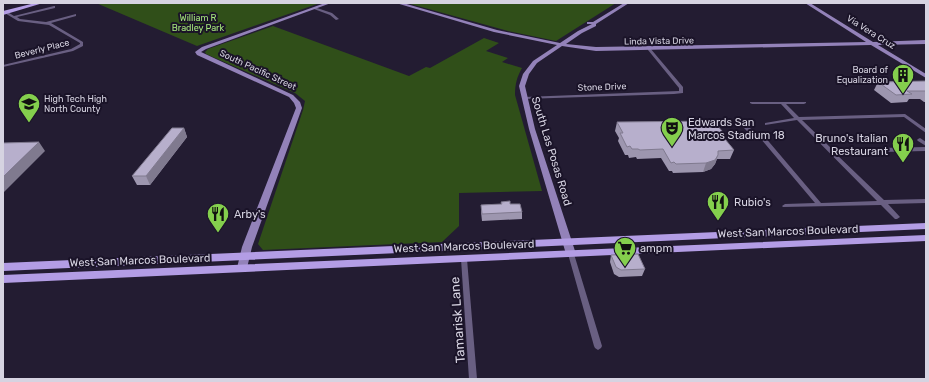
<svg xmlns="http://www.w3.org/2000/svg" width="929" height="382" font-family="Rubik,sans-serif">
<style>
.green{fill:#304f19}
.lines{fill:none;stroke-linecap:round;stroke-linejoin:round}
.street{fill:#695f82;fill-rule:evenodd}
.secondary{fill:#9382b9;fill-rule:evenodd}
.primary{fill:#b39de5;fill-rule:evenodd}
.wall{fill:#9d96af}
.shaded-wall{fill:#807a8f}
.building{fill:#b7afcc;stroke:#807a8f}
.labels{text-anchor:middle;stroke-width:4;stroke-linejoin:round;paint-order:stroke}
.far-park-label{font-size:9px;fill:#a5e67b;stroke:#1a1328}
.far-street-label{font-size:9px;fill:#d6d3e1;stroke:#1a1328}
.far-poi-label{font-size:9px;fill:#d6d3e1;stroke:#1a1328;text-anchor:end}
.poi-label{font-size:11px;fill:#d6d3e1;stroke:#1a1328;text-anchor:start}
.street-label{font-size:11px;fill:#d6d3e1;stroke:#1a1328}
.near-street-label{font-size:13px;fill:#d6d3e1;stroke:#1a1328}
</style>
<rect width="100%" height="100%" fill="#231c32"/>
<!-- green -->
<path class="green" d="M96,3h224l-123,43z
M407,3h209l-60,38 -48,-10z
M273,26l136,50 17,-9 4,1 54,-30 15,5 -13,8 22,7 -6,4 20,6c-5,9 -7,16 -7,27l27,96 -83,2v33l-17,16 -179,8 -5,-6 45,-134 2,-9 -10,-8 -89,-39 -1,-2 3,-3z"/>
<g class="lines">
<!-- street -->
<path class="street" d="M54,6h1v2l-38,9 3,2 26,3 30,-8v2l-25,7 32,19v4l-10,5 -70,16v-2l68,-16 9,-5v-1l-31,-18 -31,-4 -15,-9 3,-1 8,5z
M314,7l18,6 7,6 -3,1 -6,-5 -16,-6z
M648,48h2l33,39v6l-9,1 -150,5 -2,-1 2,-1 155,-6v-3l-31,-38z
M750,102h56v1l-2,1h-18l13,13 106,-3 21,15v4l-22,-16 -102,3 30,29 94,-2v4l-91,2 49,47 42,-1v4l-38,1 12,13 -3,2h-2l-14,-14 -98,2 -1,-1 3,-2 30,-1 -55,-65 -12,-6 -6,-6v-2h4l6,6 12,6 57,67 56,-2 -80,-81 -32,5v-2l29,-5 -13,-14h-29l-2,-1z
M920,138l6,4v4l-8,-5 -1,-1 1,-1z
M569,252h4l1,2 28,92 -1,2 -3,2 -3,-2 -1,-2 -26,-92z
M464,256l2,1 1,2 10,120h-8l-8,-120 1,-2z"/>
<!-- secondary -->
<path class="secondary" d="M325,3h6l-125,46 -5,3 92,43 7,7 2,6 -50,139 -5,21 -2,2 -3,2 -3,-2 -2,-2 5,-21 54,-139 -2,-5 -5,-6 -92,-42 -2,-3 7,-5z
M396,3h7l94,27 63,13 18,-12 14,-7h-5v-2h6l31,-19h5l-33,21v2l-14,7 -16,11 30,3 270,-5 -61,-39h5l63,39 53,-2v4l-48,1 48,29v4l-55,-33 -275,6 -34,-5 -25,17 -8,11 -4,12 10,43 41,125 -2,2h-6l-2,-2 -37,-125 -10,-43 4,-12 10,-13 24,-16 -63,-13z"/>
<!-- primary -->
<path class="primary" d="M35,3h8l-40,12v-4z
M926,223v6l-923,42v-8z
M926,235v6l-183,8 -740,34v-8z"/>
</g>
<!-- wall -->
<path class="wall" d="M926,81v21h-2l-4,-3h-11l-2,3 -16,1 -17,-13 4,-8z
M617,122l106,10 -1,4 12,14 -4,9h-13l-2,5 -4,5 -8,3 -30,1 -1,-2h-3l-8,-13 -24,1 -1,-2 -7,1 -1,-3h-3l-7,-14 1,-3 -4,-7z
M184,128l3,9 -37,48h-13l-5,-9z
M501,202l9,2 12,8v7l-40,2 -1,-9v-7l20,-1z
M611,255l34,14 -3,7 -23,1 -5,-3 -4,-12z"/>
<!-- shaded-wall -->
<path class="shaded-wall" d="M184,128l3,9 -37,48 -4,-9z
M39,142l6,9 -42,42v-16z
M718,155l-3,9 -4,5 -8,3 3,-9z"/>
<!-- building -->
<path class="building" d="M926,81v10h-19l5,3 -16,1 -18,-13z
M713,121l10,11 -3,1 14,17 -16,1v4l-3,5 -9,3 -30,1 -2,-2 -3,1 -8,-14 -23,1 -2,-1h-6l-2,-3 -3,1 -7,-14h3l-6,-11z
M172,128h12l-38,48h-14z
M39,142l-36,35v-34z
M510,201v3h10l2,8 -40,2 -1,-9 21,-1 -1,-2z
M638,254l7,15 -24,1 -5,-3 -5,-12z"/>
<!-- icons -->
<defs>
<g id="building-pin" transform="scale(1.15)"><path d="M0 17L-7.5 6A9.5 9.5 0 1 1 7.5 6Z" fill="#84cf4d" stroke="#1a1328"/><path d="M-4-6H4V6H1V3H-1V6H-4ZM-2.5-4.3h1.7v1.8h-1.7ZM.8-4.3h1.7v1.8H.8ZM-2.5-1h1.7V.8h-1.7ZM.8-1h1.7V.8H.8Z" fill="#111"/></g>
<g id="school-pin" transform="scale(1.15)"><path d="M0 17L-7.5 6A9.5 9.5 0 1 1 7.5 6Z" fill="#84cf4d" stroke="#1a1328"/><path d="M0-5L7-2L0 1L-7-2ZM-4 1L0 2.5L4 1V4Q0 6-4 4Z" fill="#111"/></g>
<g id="theatre-pin" transform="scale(1.15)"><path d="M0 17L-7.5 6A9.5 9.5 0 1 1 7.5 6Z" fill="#84cf4d" stroke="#1a1328"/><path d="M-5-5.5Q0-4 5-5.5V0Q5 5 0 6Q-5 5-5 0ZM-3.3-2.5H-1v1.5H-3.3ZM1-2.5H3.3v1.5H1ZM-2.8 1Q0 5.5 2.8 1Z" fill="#111"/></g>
<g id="restaurant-pin" transform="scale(1.15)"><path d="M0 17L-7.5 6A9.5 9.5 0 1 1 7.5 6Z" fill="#84cf4d" stroke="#1a1328"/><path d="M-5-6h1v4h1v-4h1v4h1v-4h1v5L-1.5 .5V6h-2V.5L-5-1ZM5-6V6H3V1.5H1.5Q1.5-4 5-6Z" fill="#111"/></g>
<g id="supermarket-pin" transform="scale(1.15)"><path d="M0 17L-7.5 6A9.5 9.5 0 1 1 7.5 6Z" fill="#84cf4d" stroke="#1a1328"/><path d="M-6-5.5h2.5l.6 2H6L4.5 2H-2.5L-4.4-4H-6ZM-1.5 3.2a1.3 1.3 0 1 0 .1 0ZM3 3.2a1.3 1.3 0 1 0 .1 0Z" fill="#111"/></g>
</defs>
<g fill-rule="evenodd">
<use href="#building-pin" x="903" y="75"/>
<use href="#school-pin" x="29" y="104"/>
<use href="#theatre-pin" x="672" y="128"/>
<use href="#restaurant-pin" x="903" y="144"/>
<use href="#restaurant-pin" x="718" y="202"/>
<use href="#restaurant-pin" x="218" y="214"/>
<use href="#supermarket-pin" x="625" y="248"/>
</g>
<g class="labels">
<!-- far-park labels -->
<g class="far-park-label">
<text x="198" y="21">William R<tspan x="198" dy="10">Bradley Park</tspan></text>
</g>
<!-- far-street labels -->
<g class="far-street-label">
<text transform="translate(871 32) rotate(32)" y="3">Via Vera Cruz</text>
<text transform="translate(659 41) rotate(-1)" y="3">Linda Vista Drive</text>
<text transform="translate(42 49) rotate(-14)" y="3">Beverly Place</text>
<text transform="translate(258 70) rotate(25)" y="3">South Pacific Street</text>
<text transform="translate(602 87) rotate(-2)" y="3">Stone Drive</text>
</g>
<!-- far-poi labels -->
<g class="far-poi-label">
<text x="888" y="73">Board of<tspan x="888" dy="10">Equalization</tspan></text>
<text x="44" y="102" text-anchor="start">High Tech High<tspan x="44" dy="10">North County</tspan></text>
</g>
<!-- poi labels -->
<g class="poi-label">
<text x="688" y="126">Edwards San<tspan x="688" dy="13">Marcos Stadium 18</tspan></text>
<text x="888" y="142" text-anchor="end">Bruno's Italian<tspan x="888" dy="13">Restaurant</tspan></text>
<text x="734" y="206">Rubio's</text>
<text x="234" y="218">Arby's</text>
<text x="640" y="252">ampm</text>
</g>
<!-- street labels -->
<g class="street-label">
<text transform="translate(552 151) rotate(73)" y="4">South Las Posas Road</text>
<text transform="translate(788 231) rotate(-2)" y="4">West San Marcos Boulevard</text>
<text transform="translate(464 246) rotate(-2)" y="4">West San Marcos Boulevard</text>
<text transform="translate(140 260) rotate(-2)" y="4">West San Marcos Boulevard</text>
</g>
<!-- near-street labels -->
<g class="near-street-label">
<text transform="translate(457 320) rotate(-94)" y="5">Tamarisk Lane</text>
</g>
</g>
<!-- border -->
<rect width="929" height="382" fill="none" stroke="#d6d3e1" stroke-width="8"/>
</svg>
